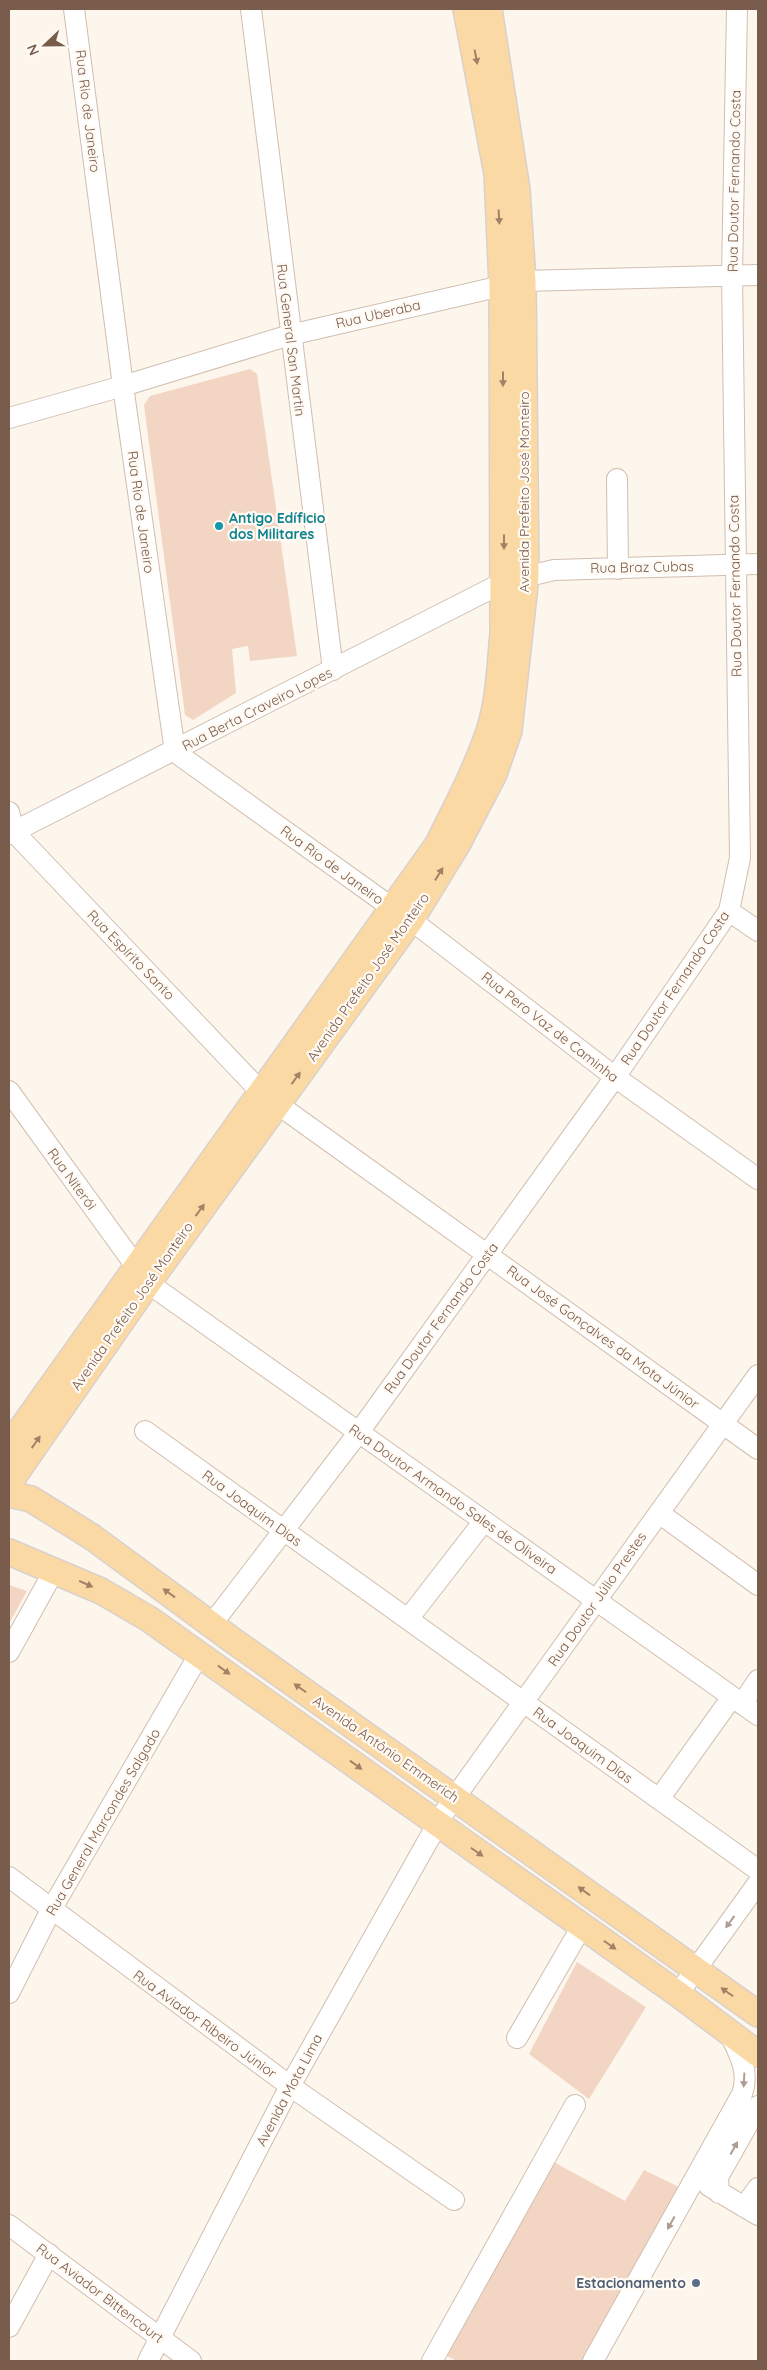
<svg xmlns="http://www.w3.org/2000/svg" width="767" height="2370" font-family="Quicksand,sans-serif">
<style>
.building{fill:#f3d5c3}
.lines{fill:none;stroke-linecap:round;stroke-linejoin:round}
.minor-casing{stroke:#d1beb0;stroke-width:22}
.major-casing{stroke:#dad1cd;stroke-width:28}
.minor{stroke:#fff;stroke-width:20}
.major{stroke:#fbd9a5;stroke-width:25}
.oneway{fill:#a18267}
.oneway2{fill:#af9d94}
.culture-dot{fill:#0f9aa8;stroke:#fffaf3;stroke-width:2}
.service-dot{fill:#5c6f8a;stroke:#fffaf3;stroke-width:2}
.labels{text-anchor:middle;stroke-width:4.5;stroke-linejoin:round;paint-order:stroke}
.street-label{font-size:14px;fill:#7a5c4d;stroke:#fffaf3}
.culture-label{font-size:14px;font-weight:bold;fill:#0d838f;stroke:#fffaf3;text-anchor:start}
.service-label{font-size:14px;font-weight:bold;fill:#4e5e75;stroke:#fffaf3;text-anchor:end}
</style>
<rect width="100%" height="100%" fill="#fdf6ec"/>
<!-- building -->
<path class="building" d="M250,369l7,5 40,282 -47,5 -2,-15 -16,3 4,44 -43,27 -8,-5 -41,-310 6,-9z
M9,1585l18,6 -18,33z
M577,1962l69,45 -57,92 -60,-45z
M552,2161l73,40 19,-31 39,19 -94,172h-132l-12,-6z"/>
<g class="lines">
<!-- minor casing -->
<g class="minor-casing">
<path id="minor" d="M74,9l49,377 52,366 216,155 20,13 204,157 143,102
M251,9l82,661
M9,418l114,-32 167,-51 233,-54 235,-6
M617,479l1,90
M9,812l5,20 248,261 496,356
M9,834l495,-252 50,-12 204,-6
M729,911l29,20
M9,1091l139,192 610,432
M145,1431l613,439
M659,1513l99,72
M408,1619l76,-98
M212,1624l147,-192 256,-355 114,-166 11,-53 -8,-583 5,-266
M9,1652l46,-83
M742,1704l16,-24
M659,1799l73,-102
M9,1877l281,209 164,114
M9,1993l42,-83 149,-257
M678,1994l80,-111
M517,2038l65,-112
M709,2186l49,29
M719,2193l-1,-16 40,-71
M744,2207l14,-19
M9,2225l182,136
M9,2327l40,-73
M148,2361l142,-275 153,-272 315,-439
M432,2361l143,-256
M593,2361l149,-267c8,-22 -3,-40 -12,-60"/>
</g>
<!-- major casing -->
<g class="major-casing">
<path id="major" d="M9,1446l429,-602c18,-37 38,-74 51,-113 10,-30 11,-66 14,-98l-1,-348 -5,-111 -31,-165
M9,1483l139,-200 263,-363 46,-75 37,-71 15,-43 17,-155 -3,-295 -6,-91 -28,-181
M9,1494l22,5 61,38 143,105 523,372
M9,1552l92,39 48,28 529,375 80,60"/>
</g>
<!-- minor -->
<use href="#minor" class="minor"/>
<!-- major -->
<use href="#major" class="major"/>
</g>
<!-- one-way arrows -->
<defs><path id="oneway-solid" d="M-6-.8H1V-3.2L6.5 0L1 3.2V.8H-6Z" transform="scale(1.25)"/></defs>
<g class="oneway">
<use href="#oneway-solid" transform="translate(476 57) rotate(79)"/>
<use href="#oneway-solid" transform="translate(499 217) rotate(87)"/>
<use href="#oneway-solid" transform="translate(503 379) rotate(90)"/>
<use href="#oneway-solid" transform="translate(504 542) rotate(90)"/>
<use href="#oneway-solid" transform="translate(439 874) rotate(-58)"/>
<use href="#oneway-solid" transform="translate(296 1078) rotate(-54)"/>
<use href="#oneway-solid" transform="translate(200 1210) rotate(-54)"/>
<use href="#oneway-solid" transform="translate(36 1442) rotate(-55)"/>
<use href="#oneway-solid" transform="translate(86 1584) rotate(24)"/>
<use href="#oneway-solid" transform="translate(169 1593) rotate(-144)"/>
<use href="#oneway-solid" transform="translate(224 1670) rotate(36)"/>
<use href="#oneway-solid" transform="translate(300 1688) rotate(-145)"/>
<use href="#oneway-solid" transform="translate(356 1765) rotate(36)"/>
<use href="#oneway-solid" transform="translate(477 1852) rotate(35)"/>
<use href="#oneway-solid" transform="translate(584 1891) rotate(-144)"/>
<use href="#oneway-solid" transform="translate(610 1945) rotate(35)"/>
<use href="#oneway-solid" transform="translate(727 1992) rotate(-145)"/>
</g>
<g class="oneway2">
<use href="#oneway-solid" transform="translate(730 1922) rotate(126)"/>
<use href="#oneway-solid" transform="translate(744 2080) rotate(93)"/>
<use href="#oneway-solid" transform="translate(734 2148) rotate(-61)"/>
<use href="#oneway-solid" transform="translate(671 2223) rotate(119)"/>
</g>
<!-- markers -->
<circle class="culture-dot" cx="219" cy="526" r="5"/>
<circle class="service-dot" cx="696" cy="2283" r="5"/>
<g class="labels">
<!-- street labels -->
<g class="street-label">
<text transform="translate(88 111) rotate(83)" y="5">Rua Rio de Janeiro</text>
<text transform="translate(734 181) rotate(-89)" y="5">Rua Doutor Fernando Costa</text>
<text transform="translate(378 314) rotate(-13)" y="5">Rua Uberaba</text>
<text transform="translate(291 340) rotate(83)" y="5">Rua General San Martin</text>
<text transform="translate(524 492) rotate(-90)" y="5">Avenida Prefeito José Monteiro</text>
<text transform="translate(141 512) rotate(82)" y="5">Rua Rio de Janeiro</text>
<text transform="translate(642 567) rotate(-1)" y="5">Rua Braz Cubas</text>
<text transform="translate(735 586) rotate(-91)" y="5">Rua Doutor Fernando Costa</text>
<text transform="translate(257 709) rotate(-27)" y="5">Rua Berta Craveiro Lopes</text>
<text transform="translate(332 865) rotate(36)" y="5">Rua Rio de Janeiro</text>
<text transform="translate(131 955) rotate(46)" y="5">Rua Espírito Santo</text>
<text transform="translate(368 977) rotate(-55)" y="5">Avenida Prefeito José Monteiro</text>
<text transform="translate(675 988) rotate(-56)" y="5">Rua Doutor Fernando Costa</text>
<text transform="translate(550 1027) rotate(38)" y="5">Rua Pero Vaz de Caminha</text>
<text transform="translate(72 1179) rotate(54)" y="5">Rua Niterói</text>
<text transform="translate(132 1306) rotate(-55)" y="5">Avenida Prefeito José Monteiro</text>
<text transform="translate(441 1318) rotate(-54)" y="5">Rua Doutor Fernando Costa</text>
<text transform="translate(603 1337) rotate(36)" y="5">Rua José Gonçalves da Mota Júnior</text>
<text transform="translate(453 1499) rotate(35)" y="5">Rua Doutor Armando Sales de Oliveira</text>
<text transform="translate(252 1508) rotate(36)" y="5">Rua Joaquim Dias</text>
<text transform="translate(597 1599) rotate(-55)" y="5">Rua Doutor Júlio Prestes</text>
<text transform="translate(583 1745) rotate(36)" y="5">Rua Joaquim Dias</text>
<text transform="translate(386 1749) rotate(35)" y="5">Avenida Antônio Emmerich</text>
<text transform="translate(103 1822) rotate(-60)" y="5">Rua General Marcondes Salgado</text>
<text transform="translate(205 2024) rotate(36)" y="5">Rua Aviador Ribeiro Júnior</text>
<text transform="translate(289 2090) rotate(-62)" y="5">Avenida Mota Lima</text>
<text transform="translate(100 2293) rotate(37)" y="5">Rua Aviador Bittencourt</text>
</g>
<!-- culture labels -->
<g class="culture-label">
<text x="229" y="523">Antigo Edíficio<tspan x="229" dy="16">dos Militares</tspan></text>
</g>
<!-- service labels -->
<g class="service-label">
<text x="686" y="2288">Estacionamento</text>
</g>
</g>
<!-- border -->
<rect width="767" height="2370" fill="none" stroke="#7a5c4d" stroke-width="20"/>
<!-- north arrow -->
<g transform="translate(45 45) rotate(248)" stroke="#fffaf3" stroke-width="4" paint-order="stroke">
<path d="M0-4L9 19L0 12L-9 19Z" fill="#7a5c4d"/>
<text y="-8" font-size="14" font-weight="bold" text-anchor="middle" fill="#7a5c4d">N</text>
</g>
</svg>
